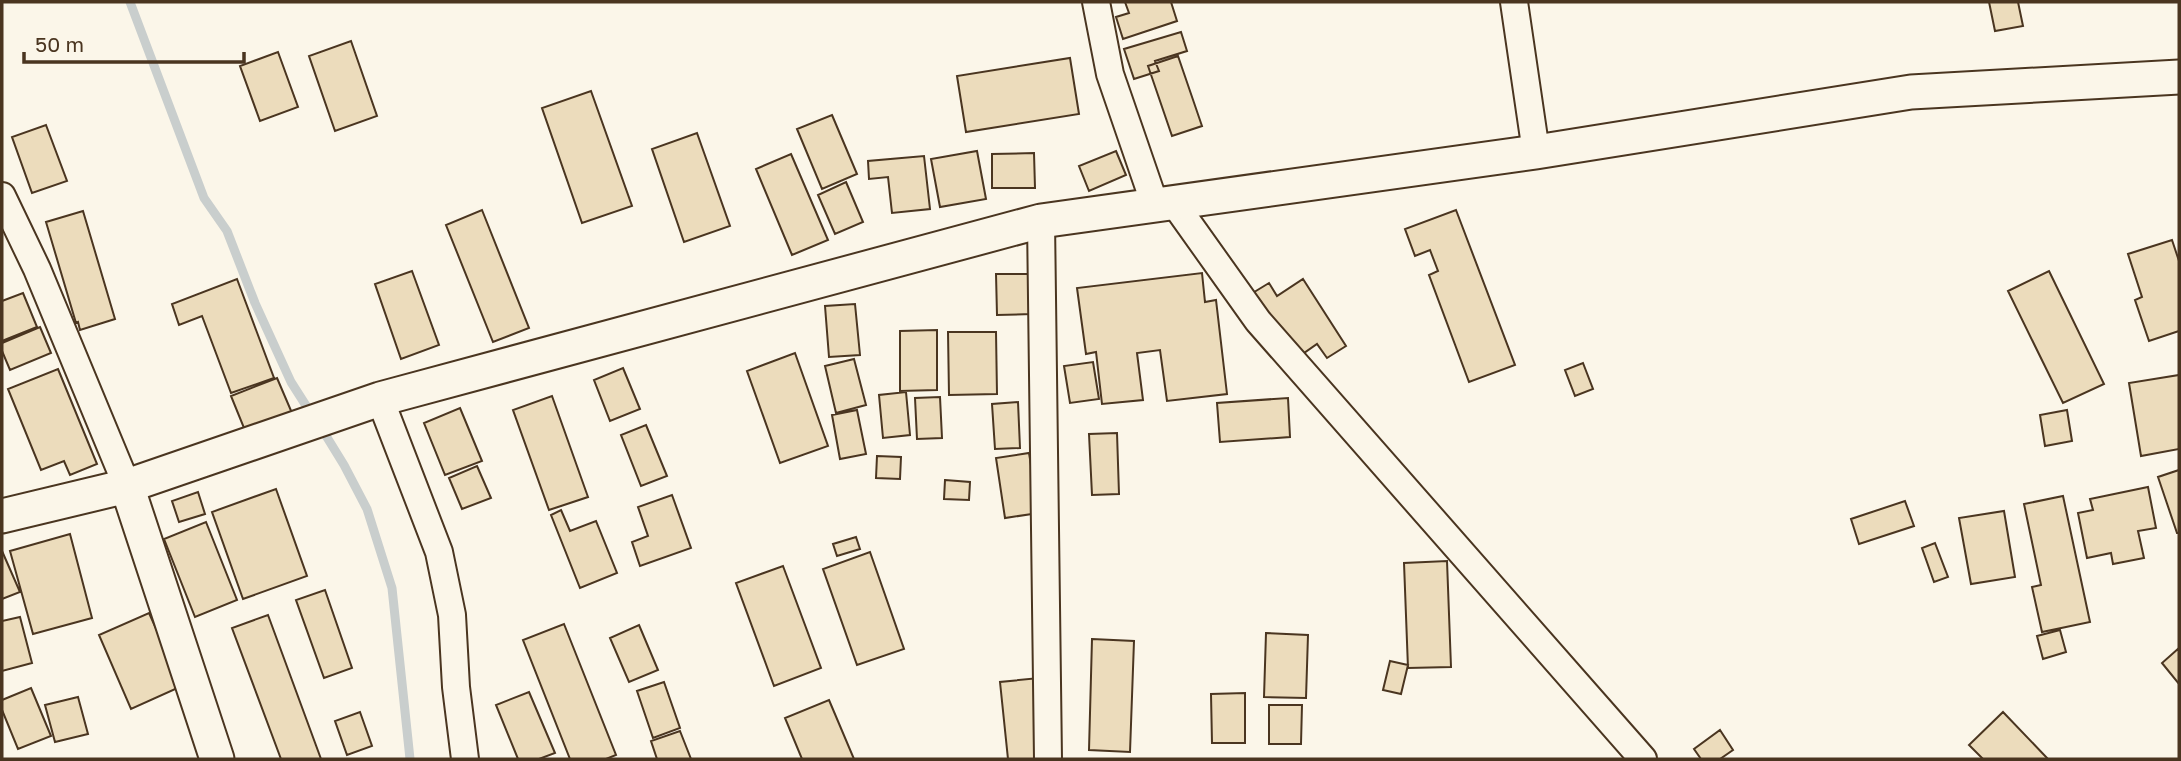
<svg xmlns="http://www.w3.org/2000/svg" width="2181" height="761" font-family="'Golos Text',sans-serif">
<style>
.lines{fill:none;stroke-linecap:round;stroke-linejoin:round}
.stream{stroke:#c9cecd;stroke-width:9}
.building{fill:#ecdcbc;stroke:#4a3520;stroke-width:2}
.minor-casing{stroke:#4a3520;stroke-width:30}
.tertiary-casing{stroke:#4a3520;stroke-width:37}
.minor{stroke:#fbf6e9;stroke-width:26}
.tertiary{stroke:#fbf6e9;stroke-width:33}
</style>
<rect width="100%" height="100%" fill="#fbf6e9"/>
<g class="lines">
<!-- stream -->
<path class="stream" d="M130,2l74,196 23,33 28,72 36,79 21,33
M320,426l24,39 23,44 25,79 18,171"/>
</g>
<!-- building -->
<path class="building" d="M1125,2h46l6,19 -54,18 -7,-22 13,-4z
M1989,2h29l5,24 -28,5z
M1181,32l6,19 -32,10 4,10 -25,8 -10,-30z
M351,41l26,75 -42,15 -26,-75z
M278,52l20,55 -38,14 -20,-55z
M1178,56l24,70 -30,10 -24,-70z
M1070,58l9,56 -113,18 -9,-56z
M591,91l41,115 -50,17 -40,-115z
M832,115l25,59 -35,15 -25,-60z
M46,125l21,56 -35,12 -20,-56z
M697,133l33,93 -46,16 -32,-93z
M977,151l9,48 -46,8 -9,-48z
M1116,151l10,24 -37,16 -10,-25z
M1034,153l1,35h-43v-34z
M791,154l37,86 -36,15 -36,-86z
M924,156l6,53 -38,4 -4,-36 -19,2 -1,-18z
M846,182l17,40 -28,12 -17,-39z
M482,210l47,118 -36,14 -47,-117z
M1456,210l59,155 -46,17 -40,-107 9,-4 -8,-21 -15,6 -10,-27z
M83,211l32,108 -35,11 -2,-8 -2,1 -30,-101z
M2172,240l7,21v70l-30,10 -14,-41 7,-3 -14,-43z
M412,271l27,74 -38,14 -26,-75z
M2049,271l55,113 -41,19 -55,-112z
M1202,273l3,29 11,-2 11,94 -60,7 -7,-51 -23,3 6,47 -41,4 -6,-52 -10,2 -9,-66z
M996,274h35l1,40 -35,1z
M237,279l37,99 -43,15 -29,-77 -23,9 -7,-21z
M1303,279l43,67 -19,12 -10,-14 -23,16 -43,-66 18,-11 8,13z
M23,293l14,34 -35,14v-40z
M855,304l5,51 -31,2 -4,-51z
M40,327l11,26 -41,17 -8,-19v-8z
M937,330v60l-37,1v-60z
M948,332h48l1,62 -48,1z
M795,353l33,93 -48,17 -33,-92z
M854,359l12,46 -30,8 -11,-47z
M1093,362l6,37 -29,4 -6,-37z
M1583,363l10,26 -18,7 -10,-26z
M623,368l17,41 -30,12 -16,-41z
M58,369l39,95 -27,11 -6,-14 -23,9 -33,-81z
M2179,375v74l-38,7 -12,-73z
M277,378l15,35 -46,20 -15,-37z
M906,392l4,43 -27,3 -4,-43z
M552,396l36,101 -39,13 -36,-100z
M940,397l2,41 -25,1 -2,-41z
M1288,398l2,39 -70,5 -3,-39z
M1018,402l2,46 -25,1 -3,-45z
M460,408l22,53 -37,14 -21,-52z
M857,410l9,44 -26,5 -8,-44z
M2067,410l5,31 -27,5 -5,-31z
M646,425l21,51 -26,10 -20,-51z
M1117,433l2,61 -27,1 -3,-61z
M1029,453l10,60 -34,5 -9,-60z
M877,456l24,1 -1,22 -24,-1z
M477,466l14,32 -29,11 -13,-31z
M2179,470v63h-2l-19,-56z
M945,480l25,2 -1,18 -25,-1z
M2148,487l8,41 -18,3 6,27 -31,6 -2,-11 -24,5 -9,-45 15,-3 -3,-11z
M276,489l31,87 -64,23 -31,-87z
M198,492l7,22 -26,8 -7,-21z
M672,495l19,53 -51,18 -8,-24 16,-6 -10,-29z
M2063,496l27,126 -48,10 -10,-45 9,-2 -17,-81z
M1905,501l9,25 -55,18 -8,-25z
M561,510l9,21 26,-10 21,52 -37,15 -29,-73z
M2004,511l11,66 -44,7 -12,-66z
M206,522l31,78 -42,17 -31,-78z
M70,534l22,84 -59,16 -23,-83z
M856,537l4,12 -23,7 -4,-12z
M1935,543l13,34 -14,5 -12,-34z
M2,551l18,41 -18,7z
M870,552l34,97 -47,16 -34,-96z
M1447,561l4,106 -43,1 -4,-105z
M783,566l38,102 -47,18 -38,-103z
M325,590l27,78 -28,10 -28,-78z
M149,613l33,73 -51,23 -32,-74z
M268,615l53,144h-40l-49,-131z
M20,617l12,46 -30,8v-50z
M564,624l52,131 -10,4h-36l-47,-119z
M639,625l19,45 -29,12 -19,-44z
M2060,630l6,22 -23,7 -6,-23z
M1266,633l42,2 -2,63 -42,-1z
M1092,639l42,2 -4,111 -41,-2z
M2179,648v36l-17,-21z
M1390,661l18,4 -7,29 -18,-4z
M1039,678l8,81h-39l-8,-77z
M664,682l16,46 -27,10 -16,-47z
M31,688l20,48 -33,13 -16,-39v-10z
M529,692l26,61 -16,6h-21l-22,-54z
M1245,693v50h-33l-1,-49z
M78,697l10,37 -33,8 -10,-37z
M829,700l25,59h-52l-17,-41z
M1269,705h33l-1,39h-32z
M360,712l12,34 -25,9 -12,-34z
M2003,712l45,47h-65l-14,-14z
M1720,730l13,20 -13,9h-19l-7,-10z
M680,731l11,28h-34l-6,-18z"/>
<g class="lines">
<!-- minor casing -->
<g class="minor-casing">
<path id="minor" d="M1096,2l14,72 45,131
M1514,2l22,150
M2,196l35,73 90,217
M1174,203l84,118 385,438
M1041,221l7,538
M380,399l59,153 13,63 4,72 9,72"/>
</g>
<!-- tertiary casing -->
<g class="tertiary-casing">
<path id="tertiary" d="M127,486l90,273
M2,516l125,-30 253,-87 661,-178 495,-69 375,-60 268,-15"/>
</g>
<!-- minor -->
<use href="#minor" class="minor"/>
<!-- tertiary -->
<use href="#tertiary" class="tertiary"/>
</g>
<!-- border -->
<rect width="2181" height="761" fill="none" stroke="#4a3520" stroke-width="7"/>
<!-- scale -->
<path d="M24 52v10h220v-10" fill="none" stroke="#4a3520" stroke-width="3.5"/>
<text x="35" y="52" font-size="21" fill="#4a3520" stroke="#fbf6e9" stroke-width="5" paint-order="stroke">50 m</text>
</svg>
